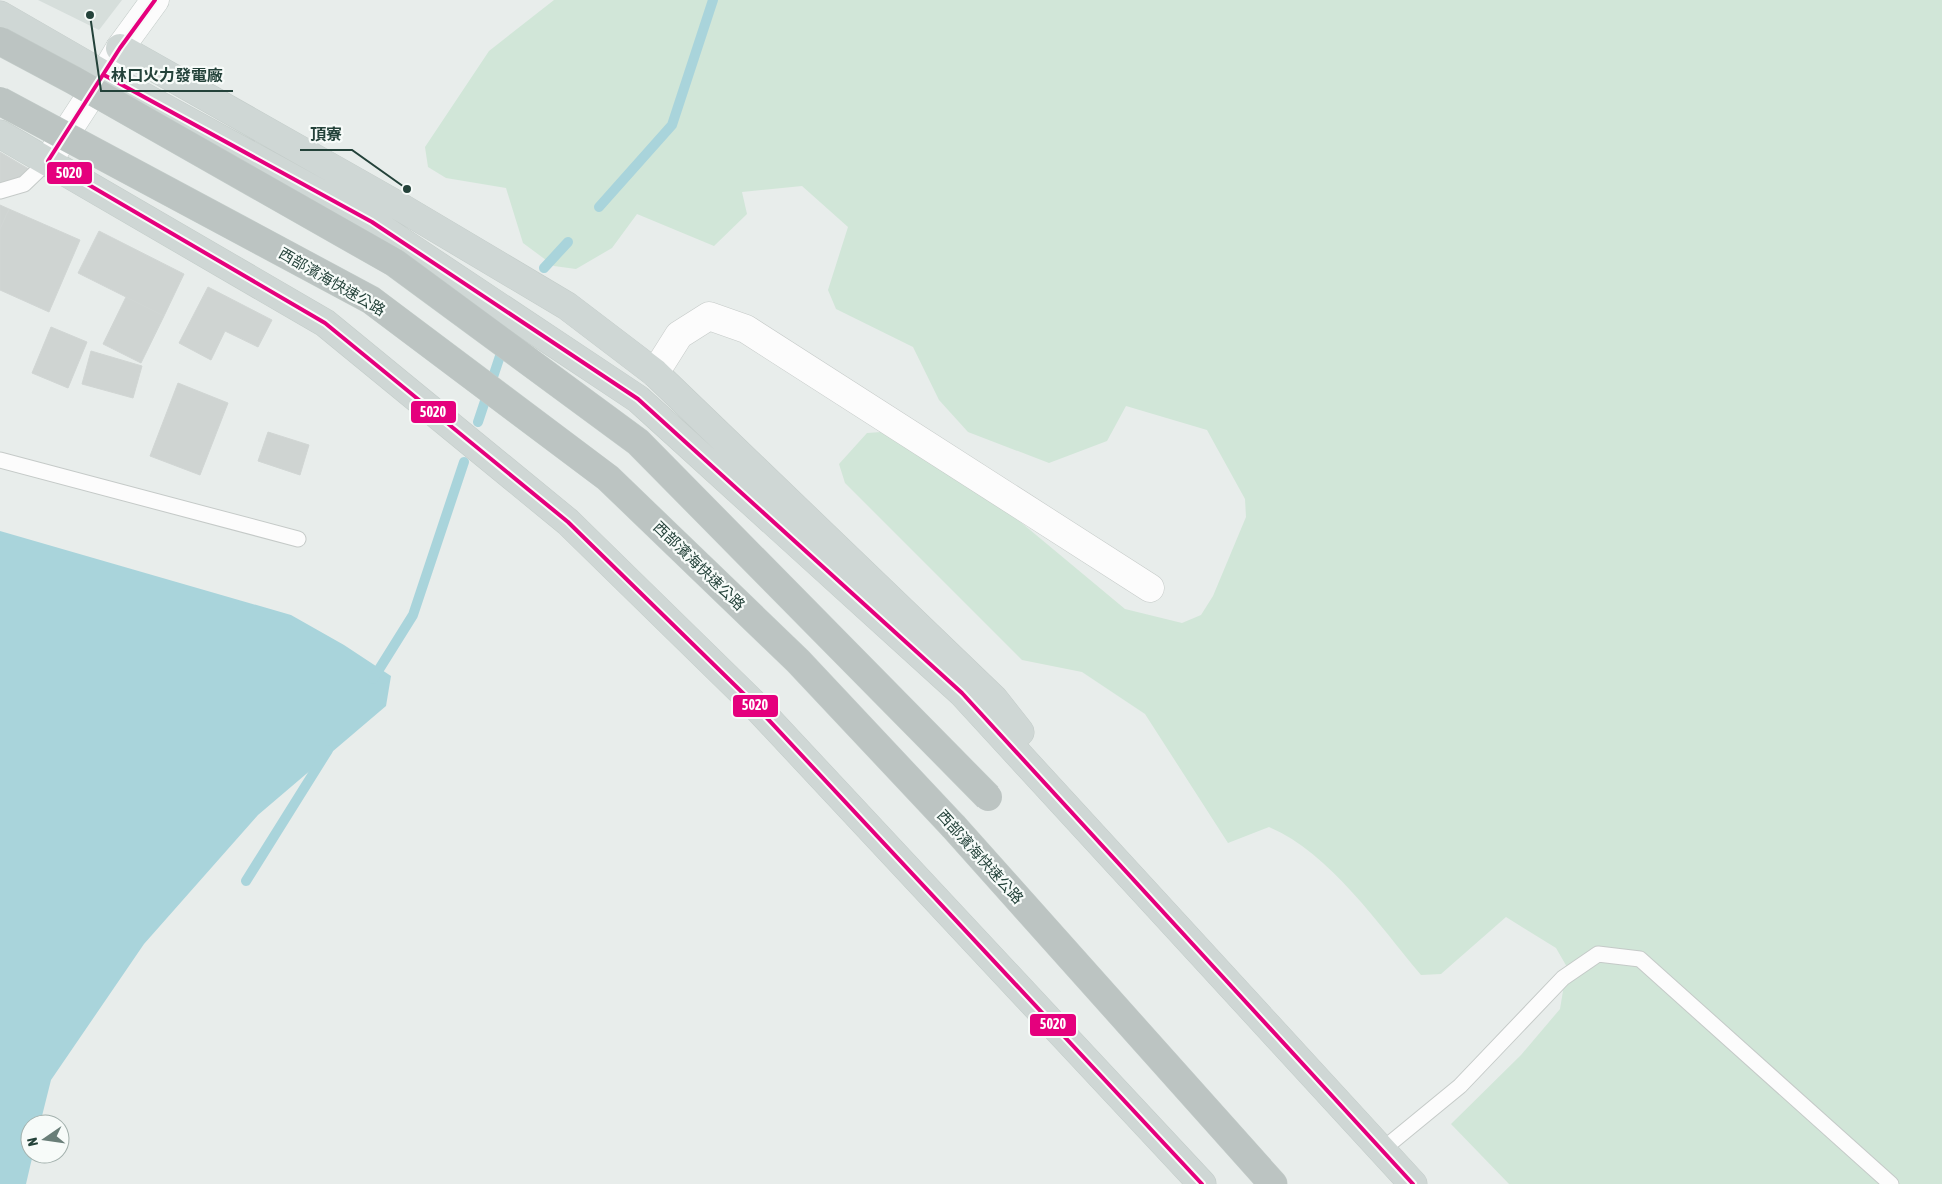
<svg xmlns="http://www.w3.org/2000/svg" width="1942" height="1184" font-family="'Asap Condensed','Noto Sans TC',sans-serif">
<style>
.built{fill:#d6dedb}
.green{fill:#d1e6d8}
.water{fill:#a9d4db}
.lines{fill:none;stroke-linecap:round;stroke-linejoin:round}
.stream{stroke:#a9d4db;stroke-width:10}
.building{fill:#cfd4d2;stroke:#d1d6d4}
.lane-casing{stroke:#c5cac8;stroke-width:17}
.street-casing{stroke:#c5cac8;stroke-width:29}
.secondary-casing{stroke:#c3cbc8;stroke-width:29}
.primary-casing{stroke:#c3ccc9;stroke-width:29}
.highway-casing{stroke:#c3ccc9;stroke-width:29}
.lane{stroke:#fcfcfc;stroke-width:15}
.street{stroke:#fcfcfc;stroke-width:28}
.secondary{stroke:#fcfcfc;stroke-width:28}
.primary{stroke:#cfd7d5;stroke-width:28}
.highway{stroke:#bcc4c2;stroke-width:28}
.highway-bridge-casing{stroke:#c3ccc9;stroke-width:29;stroke-linecap:butt}
.highway-bridge{stroke:#bcc4c2;stroke-width:28}
.bus-1-casing{stroke:#f7fbf9;stroke-width:8}
.bus-1{stroke:#e5007d;stroke-width:4}
.labels{text-anchor:middle;stroke-width:4.5;stroke-linejoin:round;paint-order:stroke}
.street-label{font-size:15px;fill:#24423a;stroke:#f7fbf9}
.leader{fill:none;stroke:#24423a;stroke-width:2}
.callout-dot{fill:#24423a;stroke:#f7fbf9;stroke-width:2}
.callout-label{font-size:16px;text-anchor:middle;font-weight:bold;fill:#24423a;stroke:#f7fbf9;stroke-width:4.5;stroke-linejoin:round;paint-order:stroke}
.line-badge{stroke:#f7fbf9;stroke-width:2}
.badge-label{font-size:14px;text-anchor:middle;font-weight:bold;fill:#fff}
</style>
<rect width="100%" height="100%" fill="#e8edeb"/>
<!-- built -->
<path class="built" d="M38,0h84l-23,30z"/>
<!-- green -->
<path class="green" d="M554,0h1388v1184h-433l-58,-60 70,-69 39,-46 7,-42 -11,-19 -50,-31 -65,57 -20,1c-42,-50 -92,-123 -152,-148l-41,16 -83,-129 -63,-42 -60,-12 -177,-177 -6,-19 28,-31 43,-3 215,179 57,14 19,-8 12,-19 33,-79 -1,-18 -38,-69 -81,-24 -19,35 -58,22 -81,-31 -29,-32 -26,-53 -77,-38 -8,-19 20,-63 -46,-41 -60,6 5,22 -33,32 -77,-32 -25,34 -36,21 -22,-3 -31,-23 -17,-55 -60,-10 -18,-11 -3,-20 64,-96z"/>
<!-- water -->
<path class="water" d="M0,531l291,84 53,30 47,31 -5,30 -128,109 -114,129 -93,136 -11,44h-10v30h3l-7,30h-26z"/>
<g class="lines">
<!-- stream -->
<path class="stream" d="M599,207l73,-82 41,-125
M544,268l24,-26
M478,422l26,-78
M373,679l40,-64 51,-153
M246,881l82,-131"/>
</g>
<!-- building -->
<path class="building" d="M0,152l32,19 -32,18z
M0,205l9,4 -9,20z
M9,209l71,31 -31,72 -49,-22v-61z
M99,231l85,43 -20,42 -86,-43z
M208,287l64,33 -14,27 -33,-16 -14,29 -32,-17z
M126,297l38,19 -23,47 -38,-19z
M51,327l36,15 -19,46 -36,-15z
M91,351l51,15 -9,32 -51,-14z
M178,383l50,20 -28,72 -50,-19z
M268,432l41,13 -9,30 -42,-14z"/>
<g class="lines">
<!-- lane casing -->
<g class="lane-casing">
<path id="lane" d="M0,191l24,-7 24,-23
M0,460l298,79
M1382,1150l78,-64 103,-108 35,-24 42,5 251,225"/>
</g>
<!-- street casing -->
<g class="street-casing">
<path id="street" d="M655,373l24,-38 30,-19 37,13 404,259"/>
</g>
<!-- secondary casing -->
<g class="secondary-casing">
<path id="secondary" d="M48,161l56,-86 16,-27 35,-48"/>
</g>
<!-- primary casing -->
<g class="primary-casing">
<path id="primary" d="M0,15l104,60 268,147 266,177 324,294 451,491
M120,48l272,154 175,104 88,67 339,326 26,33
M0,134l325,189 243,199 183,179 451,483"/>
</g>
<!-- highway casing -->
<g class="highway-casing">
<path id="highway" d="M954,827l319,357"/>
</g>
<!-- lane -->
<use href="#lane" class="lane"/>
<!-- street -->
<use href="#street" class="street"/>
<!-- secondary -->
<use href="#secondary" class="secondary"/>
<!-- primary -->
<use href="#primary" class="primary"/>
<!-- highway -->
<use href="#highway" class="highway"/>
<!-- highway-bridge casing -->
<g class="highway-bridge-casing">
<path id="highway-bridge" d="M0,41l73,39 322,183 243,179 350,355
M0,101l371,199 237,178 190,183 156,166"/>
</g>
<!-- highway-bridge -->
<use href="#highway-bridge" class="highway-bridge"/>
<!-- bus-1 casing -->
<g class="bus-1-casing">
<path id="bus-1" d="M155,0l-35,48 -72,113 277,162 243,199 183,179 451,483
M104,75l268,147 266,177 324,294 451,491"/>
</g>
<!-- bus-1 -->
<use href="#bus-1" class="bus-1"/>
</g>
<g class="labels">
<!-- street labels -->
<g class="street-label">
<text transform="translate(332 282) rotate(30)" y="5">西部濱海快速公路</text>
<text transform="translate(699 566) rotate(44)" y="5">西部濱海快速公路</text>
<text transform="translate(980 857) rotate(48)" y="5">西部濱海快速公路</text>
</g>
</g>
<!-- callouts -->
<path class="leader" d="M90 15L101 91H233M407 189L352 150H300"/>
<g class="callout-dot">
<circle cx="90" cy="15" r="5"/>
<circle cx="407" cy="189" r="5"/>
</g>
<g class="callout-label">
<text x="167" y="81">林口火力發電廠</text>
<text x="326" y="140">頂寮</text>
</g>
<g class="line-badge">
<rect x="46" y="161" width="47" height="24" rx="5" fill="#e5007d"/>
<rect x="410" y="400" width="47" height="24" rx="5" fill="#e5007d"/>
<rect x="732" y="694" width="47" height="24" rx="5" fill="#e5007d"/>
<rect x="1029" y="1013" width="48" height="24" rx="5" fill="#e5007d"/>
</g>
<g class="badge-label">
<text x="69" y="178">5020</text>
<text x="433" y="417">5020</text>
<text x="755" y="710">5020</text>
<text x="1053" y="1029">5020</text>
</g>
<!-- north arrow -->
<g transform="translate(45 1139) rotate(257)"><circle r="24" fill="#f7fbf9" stroke="#a3b1ad"/>
<path d="M0-4L9 19L0 12L-9 19Z" fill="#697e78"/>
<text y="-8" font-size="14" font-weight="bold" text-anchor="middle" fill="#24423a">N</text>
</g>
</svg>
